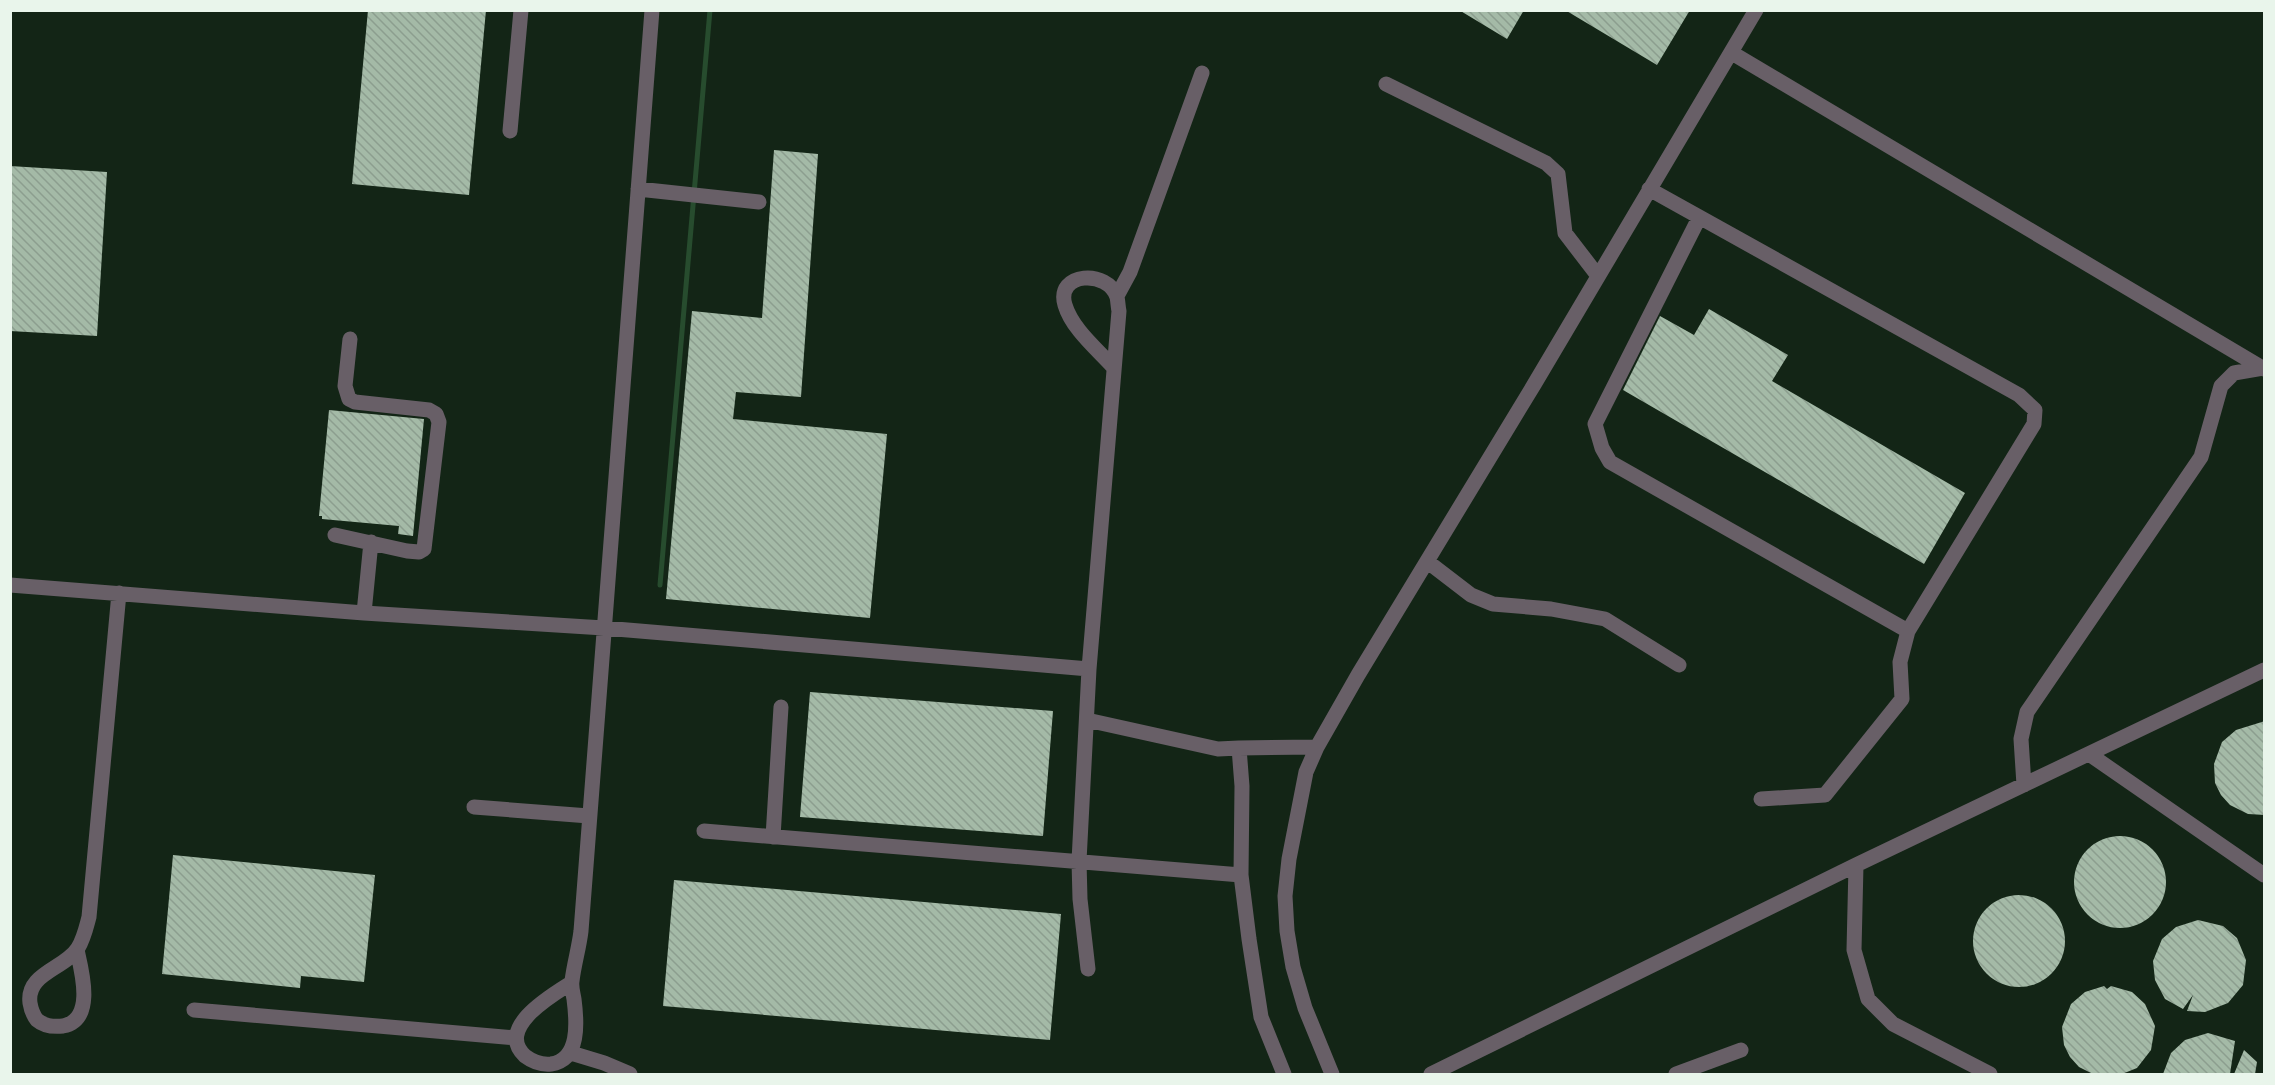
<svg xmlns="http://www.w3.org/2000/svg" width="2275" height="1085" font-family="'Archivo Narrow',sans-serif">
<style>
.lines{fill:none;stroke-linecap:round;stroke-linejoin:round}
.stream{stroke:#274c2e;stroke-width:5}
.building{fill:url(#building-back-hatch)}
.minor{stroke:#685f67;stroke-width:15}
</style>
<defs>
<pattern id="building-back-hatch" width="6" height="6" patternUnits="userSpaceOnUse" patternTransform="scale(1.5)"><rect width="6" height="6" fill="#a4baa7"/><path d="M-1 5l2 2M0 0l6 6M5-1l2 2" fill="none" stroke="#8c9e8f"/></pattern>
</defs>
<rect width="100%" height="100%" fill="#132516"/>
<g class="lines">
<!-- stream -->
<path class="stream" d="M660,585l50,-575"/>
</g>
<!-- building -->
<path class="building" d="M368,10h118l-17,185 -117,-11z
M1459,10h65l-17,29z
M1565,10h125l-33,55z
M774,150l44,4 -17,243 -65,-5 -3,27 154,15 -17,184 -204,-19 26,-288 70,7z
M10,166l97,6 -10,164 -87,-5z
M1709,309l79,46 -16,26 193,112 -41,71 -301,-174 37,-74 34,19z
M329,410l95,9 -11,117 -15,-2 1,-8 -77,-7v-3h-3z
M810,692l243,19 -10,125 -243,-19z
M2265,721v94l-17,-1 -18,-9 -9,-10 -6,-12 -1,-19 8,-22 14,-12z
M2074 882a46 46 0 1 1 92 0a46 46 0 1 1-92 0Z
M173,855l202,20 -11,107 -63,-6 -1,12 -138,-14z
M674,880l387,34 -11,126 -387,-34z
M1973 941a46 46 0 1 1 92 0a46 46 0 1 1-92 0Z
M2198,920l25,6 14,12 9,22 -3,25 -15,18 -23,9 -18,-1 6,-16 -10,14 -18,-10 -10,-19 -2,-19 9,-22 14,-12z
M2104,986l3,3 4,-3 21,6 13,12 10,22 -4,24 -14,18 -15,6h-29l-14,-7 -9,-10 -6,-12 -2,-18 9,-23 14,-12z
M2208,1033l27,8 -5,33h-67l8,-21 14,-13z
M2244,1050l13,12 -2,12h-21z"/>
<g class="lines">
<!-- minor -->
<path class="minor" d="M1732,53l532,316
M1386,84l160,79 12,11 7,59 33,43
M510,131l11,-121
M638,189l121,13
M1649,189l370,206 16,15 -1,14 -126,207 -8,31 2,37 -77,96 -64,4
M1699,218l-104,206 7,24 8,14 298,169
M1117,296l13,-24 72,-199
M335,535l72,16 12,1 5,-3 15,-127 -3,-8 -7,-4 -74,-8 -6,-3 -4,-13 5,-47
M1428,562l43,33 22,9 58,5 54,10 74,46
M10,585l354,28 240,15 485,41
M364,613l7,-71
M1087,720l131,29 21,-1 3,38 -1,89 8,64 12,78 23,57
M1239,748l78,-1
M2089,754l175,121
M2024,785l-3,-46 6,-27 174,-255 20,-71 13,-13 29,-5
M474,807l115,9
M704,831l537,44
M773,837l8,-130
M1856,865l-2,85 14,49 25,25 97,50
M77,950c5,22 18,70 -14,76 -9,1 -19,0 -26,-6 -4,-5 -6,-11 -7,-17 -4,-30 35,-34 48,-55 6,-10 8,-20 11,-31l30,-324
M1088,969l-8,-70 -1,-38 10,-192 30,-358c-1,-4 -1,-10 -2,-14 -9,-28 -62,-25 -52,8 7,24 33,45 49,63
M571,983c-19,12 -76,45 -46,73 8,6 16,9 26,8 29,-4 26,-42 23,-65 -1,-6 -3,-12 -2,-18 2,-17 7,-33 9,-50l71,-921
M194,1010l322,28
M571,1053l33,10 26,11
M1332,1074l-27,-66 -12,-41 -6,-36 -2,-35 4,-37 17,-87 11,-25 41,-72 177,-292 221,-373
M1431,1074l425,-209 408,-195
M1676,1074l65,-24"/>
</g>
<!-- border -->
<rect width="2275" height="1085" fill="none" stroke="#e9f5eb" stroke-width="24"/>
</svg>
